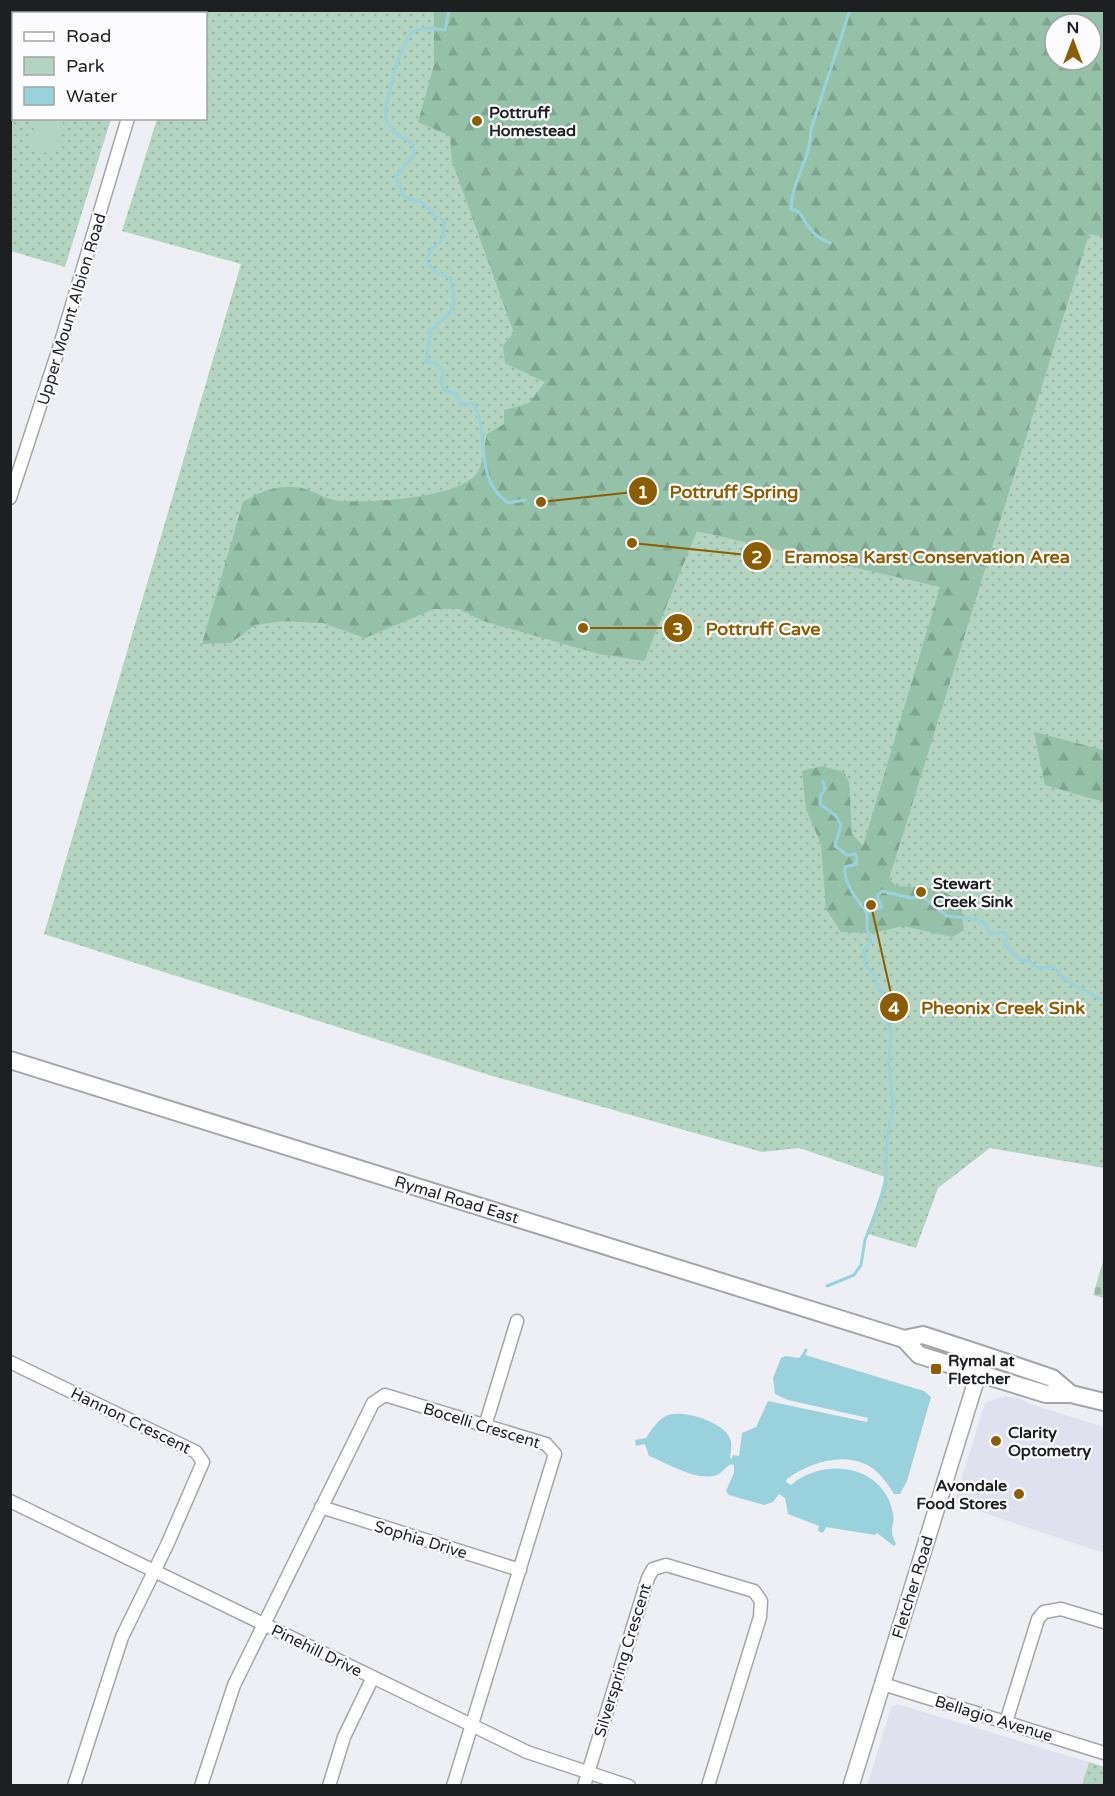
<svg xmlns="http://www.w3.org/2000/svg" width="1115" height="1796" font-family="'Varela Round',sans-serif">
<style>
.built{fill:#dfe1ee}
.green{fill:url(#green-dots);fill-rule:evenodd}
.forest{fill:url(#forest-firs);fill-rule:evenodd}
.cemetery{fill:url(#cemetery-stones)}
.pitch{fill:#b2d4c0}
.water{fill:#99d2dd}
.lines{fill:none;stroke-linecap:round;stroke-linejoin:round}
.stream{stroke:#99d2dd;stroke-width:3}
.minor-casing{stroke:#a4a5aa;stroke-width:15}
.tertiary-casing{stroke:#a4a5aa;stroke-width:18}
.secondary-casing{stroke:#a4a5aa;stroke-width:20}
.minor{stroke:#fff;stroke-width:12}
.tertiary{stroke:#fff;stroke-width:15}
.secondary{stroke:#fff;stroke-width:16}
.poi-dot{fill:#8c5d03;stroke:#fcfcfe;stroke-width:2}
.labels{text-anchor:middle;stroke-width:4.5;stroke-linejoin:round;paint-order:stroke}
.poi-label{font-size:16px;font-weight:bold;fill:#1e1f21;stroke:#fcfcfe;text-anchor:start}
.street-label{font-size:16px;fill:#1e1f21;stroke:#fcfcfe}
.leader{fill:none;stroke:#8c5d03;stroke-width:2}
.callout-dot{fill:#8c5d03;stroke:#fcfcfe;stroke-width:2}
.mark-label{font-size:18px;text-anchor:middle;font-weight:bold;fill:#fff}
.callout-label{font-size:18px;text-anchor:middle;font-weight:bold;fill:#8c5d03;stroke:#fcfcfe;stroke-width:4.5;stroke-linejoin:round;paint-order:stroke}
</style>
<defs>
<pattern id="green-dots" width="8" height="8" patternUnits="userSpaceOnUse" patternTransform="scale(1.5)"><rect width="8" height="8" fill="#b2d4c0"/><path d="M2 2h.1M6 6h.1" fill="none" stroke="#99b6a5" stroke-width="1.8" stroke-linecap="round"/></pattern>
<pattern id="forest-firs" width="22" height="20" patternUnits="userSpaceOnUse" patternTransform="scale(1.5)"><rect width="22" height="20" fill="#94c1a7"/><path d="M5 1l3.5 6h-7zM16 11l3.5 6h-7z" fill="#7fa58f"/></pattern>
<pattern id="cemetery-stones" width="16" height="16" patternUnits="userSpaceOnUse" patternTransform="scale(1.5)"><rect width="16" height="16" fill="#b2d4c0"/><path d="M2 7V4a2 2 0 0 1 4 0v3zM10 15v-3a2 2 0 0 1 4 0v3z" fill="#99b6a5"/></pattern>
</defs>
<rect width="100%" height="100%" fill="#eeeff4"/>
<!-- built -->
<path class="built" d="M1004,1396l15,2 11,6 74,23v126l-150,-50 31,-100z
M897,1704l192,58 -7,23 -215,1 24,-79z"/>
<!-- green -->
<path class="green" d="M10,11l13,2 -9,1v104l97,1 -46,148 -54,-16z
M190,11h914v1157l-114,-20 -52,40 -22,60 -48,-14 17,-57 -86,-29 -37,4 -273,-77 -445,-141 197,-670 -119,-33 35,-112 49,-1v-104l-17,-1zM1055,24h36v36h-36z
M1089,1762l15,5v18h-22z"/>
<!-- forest -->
<path class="forest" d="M434,11h670v226l-15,-3 -200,645 7,7 41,2 23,13 4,29 -12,7 -49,-11 -30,7 -32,-1 -15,-23 -5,-65 -15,-35 -4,-38 20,-5 22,6 5,10 3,52 11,12 77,-259 -243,-56 -53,130 -45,-7 -116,-33 -24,-12h-25l-69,29 -42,-15 -40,-2 -28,4 -24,18 -29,1 41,-142c19,-12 43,-20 65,-12 13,5 21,11 35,11 28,2 123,-3 136,-31 4,-10 5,-24 8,-36l17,-10v-14l25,-7 16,-21 -40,-19 -2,-17 11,-13 -62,-172 -2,-25 -32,-14 16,-57zM1055,24h36v36h-36z
M1034,732l70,18v52l-59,-17z"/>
<!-- cemetery -->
<path class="cemetery" d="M1104,1258v40l-11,-3z"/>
<!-- pitch -->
<path class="pitch" d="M36,119h28l-10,36 -25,-7z"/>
<!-- water -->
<path class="water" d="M802,1354l122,37 7,6 -24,84 -7,13h-6c-4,-6 -8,-13 -14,-19 -24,-27 -68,-15 -93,4l-1,3 5,3c33,-28 92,-21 102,28 3,14 -6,12 3,31l-2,2 -17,-13 -2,2 -49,-8 -3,6 -5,-2 1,-5 -31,-12 -3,-16 -6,-4 -6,8 -9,3 -35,-10 -3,-4 8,-18v-7l-2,-2c-6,2 -10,9 -15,11 -20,7 -50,-12 -68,-19l-4,-12 -9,2 -1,-6 11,-2c6,-9 12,-19 22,-23 16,-5 51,6 60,20 5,7 3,15 2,23h2l1,-3 6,1 3,-23 14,-6 12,-26 99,21 1,-4 -80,-18 -13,-6 -2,-16 8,-20 5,-2 13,2z"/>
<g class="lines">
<!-- stream -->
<path class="stream" d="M449,10l-4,20c-11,-1 -23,-4 -32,2 -11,8 -30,74 -27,87 4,13 16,18 27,25l1,10 -18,23 8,20 19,6 12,13 9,5 -1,18 -12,11 -5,11 9,10 15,7c9,30 4,33 -19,51l-5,33 9,1 8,8 -2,11 3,8 13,4 3,10h13c16,25 4,61 22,86 3,5 9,9 13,13l17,-3
M830,243c-17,-6 -22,-17 -31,-31l-8,-3c1,-30 20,-49 20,-80l39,-119
M823,781l2,8 -4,6 -1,9 16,12 5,9 -6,21 12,9 8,-1 2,4 -1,6 -11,3c-2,16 13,34 22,46v16l4,14 -7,7 1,14 9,11 7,17 10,41 -2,30 4,45 -6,31 -2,49 -20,52 -4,25 -7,10 -27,11
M867,913l15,-6 -5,-11 5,-5 29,7 12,-1 24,19 26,3 13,5 4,10 13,-2 5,5 -4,6 17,18 7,-1 10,8 16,-1 10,12 40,22
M804,1354l2,-4"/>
<!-- minor casing -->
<g class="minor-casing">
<path id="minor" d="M69,10l9,4
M10,498l50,-153 68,-227
M10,1362l186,90 7,10 -36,83 -45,92 -48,149
M485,1426l32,-105
M10,1501l517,251 102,34
M321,1507l199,63
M883,1684l221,69
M1006,1722l32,-103 6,-7 17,-3 43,13
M201,1786l33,-101 139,-282 12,-8 161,49 9,10 -102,332
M329,1786l15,-49 29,-60
M584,1786l64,-208 5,-9 13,-4 88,26 7,10 -1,16 -52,169"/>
</g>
<!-- tertiary casing -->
<g class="tertiary-casing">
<path id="tertiary" d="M161,14l1,-4
M851,1786l133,-431"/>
</g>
<!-- secondary casing -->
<g class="secondary-casing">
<path id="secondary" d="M10,1060l894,279 15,16 127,39h25l33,8
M904,1339l19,-4 61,20 68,23 19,16"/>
</g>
<!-- minor -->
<use href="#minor" class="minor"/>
<!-- tertiary -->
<use href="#tertiary" class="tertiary"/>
<!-- secondary -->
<use href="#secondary" class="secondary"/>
</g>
<!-- markers -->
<g class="poi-dot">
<circle cx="477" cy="121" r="6"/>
<circle cx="921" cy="892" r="6"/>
<rect x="930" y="1363" width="12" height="12" rx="3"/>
<circle cx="996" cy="1441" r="6"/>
<circle cx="1019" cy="1494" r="6"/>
</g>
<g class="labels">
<!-- poi labels -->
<g class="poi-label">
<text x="489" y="118">Pottruff<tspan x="489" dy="18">Homestead</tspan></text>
<text x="933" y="889">Stewart<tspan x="933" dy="18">Creek Sink</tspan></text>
<text x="948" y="1366">Rymal at<tspan x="948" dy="18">Fletcher</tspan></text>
<text x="1008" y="1438">Clarity<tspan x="1008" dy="18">Optometry</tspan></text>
<text x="1007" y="1491" text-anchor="end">Avondale<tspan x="1007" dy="18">Food Stores</tspan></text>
</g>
<!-- street labels -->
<g class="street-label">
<text transform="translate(71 309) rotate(-73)" y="6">Upper Mount Albion Road</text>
<text transform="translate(457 1199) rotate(17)" y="6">Rymal Road East</text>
<text transform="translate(131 1420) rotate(26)" y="6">Hannon Crescent</text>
<text transform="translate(482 1425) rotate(17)" y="6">Bocelli Crescent</text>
<text transform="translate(421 1539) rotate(17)" y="6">Sophia Drive</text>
<text transform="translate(912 1587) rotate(-73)" y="6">Fletcher Road</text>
<text transform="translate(317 1650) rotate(26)" y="6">Pinehill Drive</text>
<text transform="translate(622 1660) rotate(-73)" y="6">Silverspring Crescent</text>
<text transform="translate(994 1718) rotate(17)" y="6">Bellagio Avenue</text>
</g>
</g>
<!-- callouts -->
<path class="leader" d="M541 502L643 491M632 543L757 556M583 628L678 628M871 905L894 1007"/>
<g class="callout-dot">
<circle cx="541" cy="502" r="6"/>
<circle cx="632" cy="543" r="6"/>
<circle cx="583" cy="628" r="6"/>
<circle cx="871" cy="905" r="6"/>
<circle cx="643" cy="491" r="15"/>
<circle cx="757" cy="556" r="15"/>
<circle cx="678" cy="628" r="15"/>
<circle cx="894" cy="1007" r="15"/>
</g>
<g class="mark-label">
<text x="643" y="498">1</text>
<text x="757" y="563">2</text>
<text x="678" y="635">3</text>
<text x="894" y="1014">4</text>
</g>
<g class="callout-label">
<text x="734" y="498">Pottruff Spring</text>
<text x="927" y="563">Eramosa Karst Conservation Area</text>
<text x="763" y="635">Pottruff Cave</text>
<text x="1003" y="1014">Pheonix Creek Sink</text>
</g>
<!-- border -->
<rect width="1115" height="1796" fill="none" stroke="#1e1f21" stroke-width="24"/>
<!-- legend -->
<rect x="12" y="12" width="195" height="108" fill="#fcfcfe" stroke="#a3a4a6" stroke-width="1.5"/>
<rect x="24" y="32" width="30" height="9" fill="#ffffff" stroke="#a3a4a6" stroke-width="1.5"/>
<text x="66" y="42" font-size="18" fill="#1e1f21">Road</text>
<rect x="24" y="57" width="30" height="18" fill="#b2d4c0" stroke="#a3a4a6" stroke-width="1.5"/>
<text x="66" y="72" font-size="18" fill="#1e1f21">Park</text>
<rect x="24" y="87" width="30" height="18" fill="#99d2dd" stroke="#a3a4a6" stroke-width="1.5"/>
<text x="66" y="102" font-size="18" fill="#1e1f21">Water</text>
<!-- north arrow -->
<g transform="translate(1073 42)"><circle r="28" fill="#fcfcfe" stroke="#a3a4a6" stroke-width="1.5"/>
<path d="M0-4.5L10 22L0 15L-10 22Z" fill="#8c5d03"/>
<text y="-9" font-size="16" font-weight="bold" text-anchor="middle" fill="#1e1f21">N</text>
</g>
</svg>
